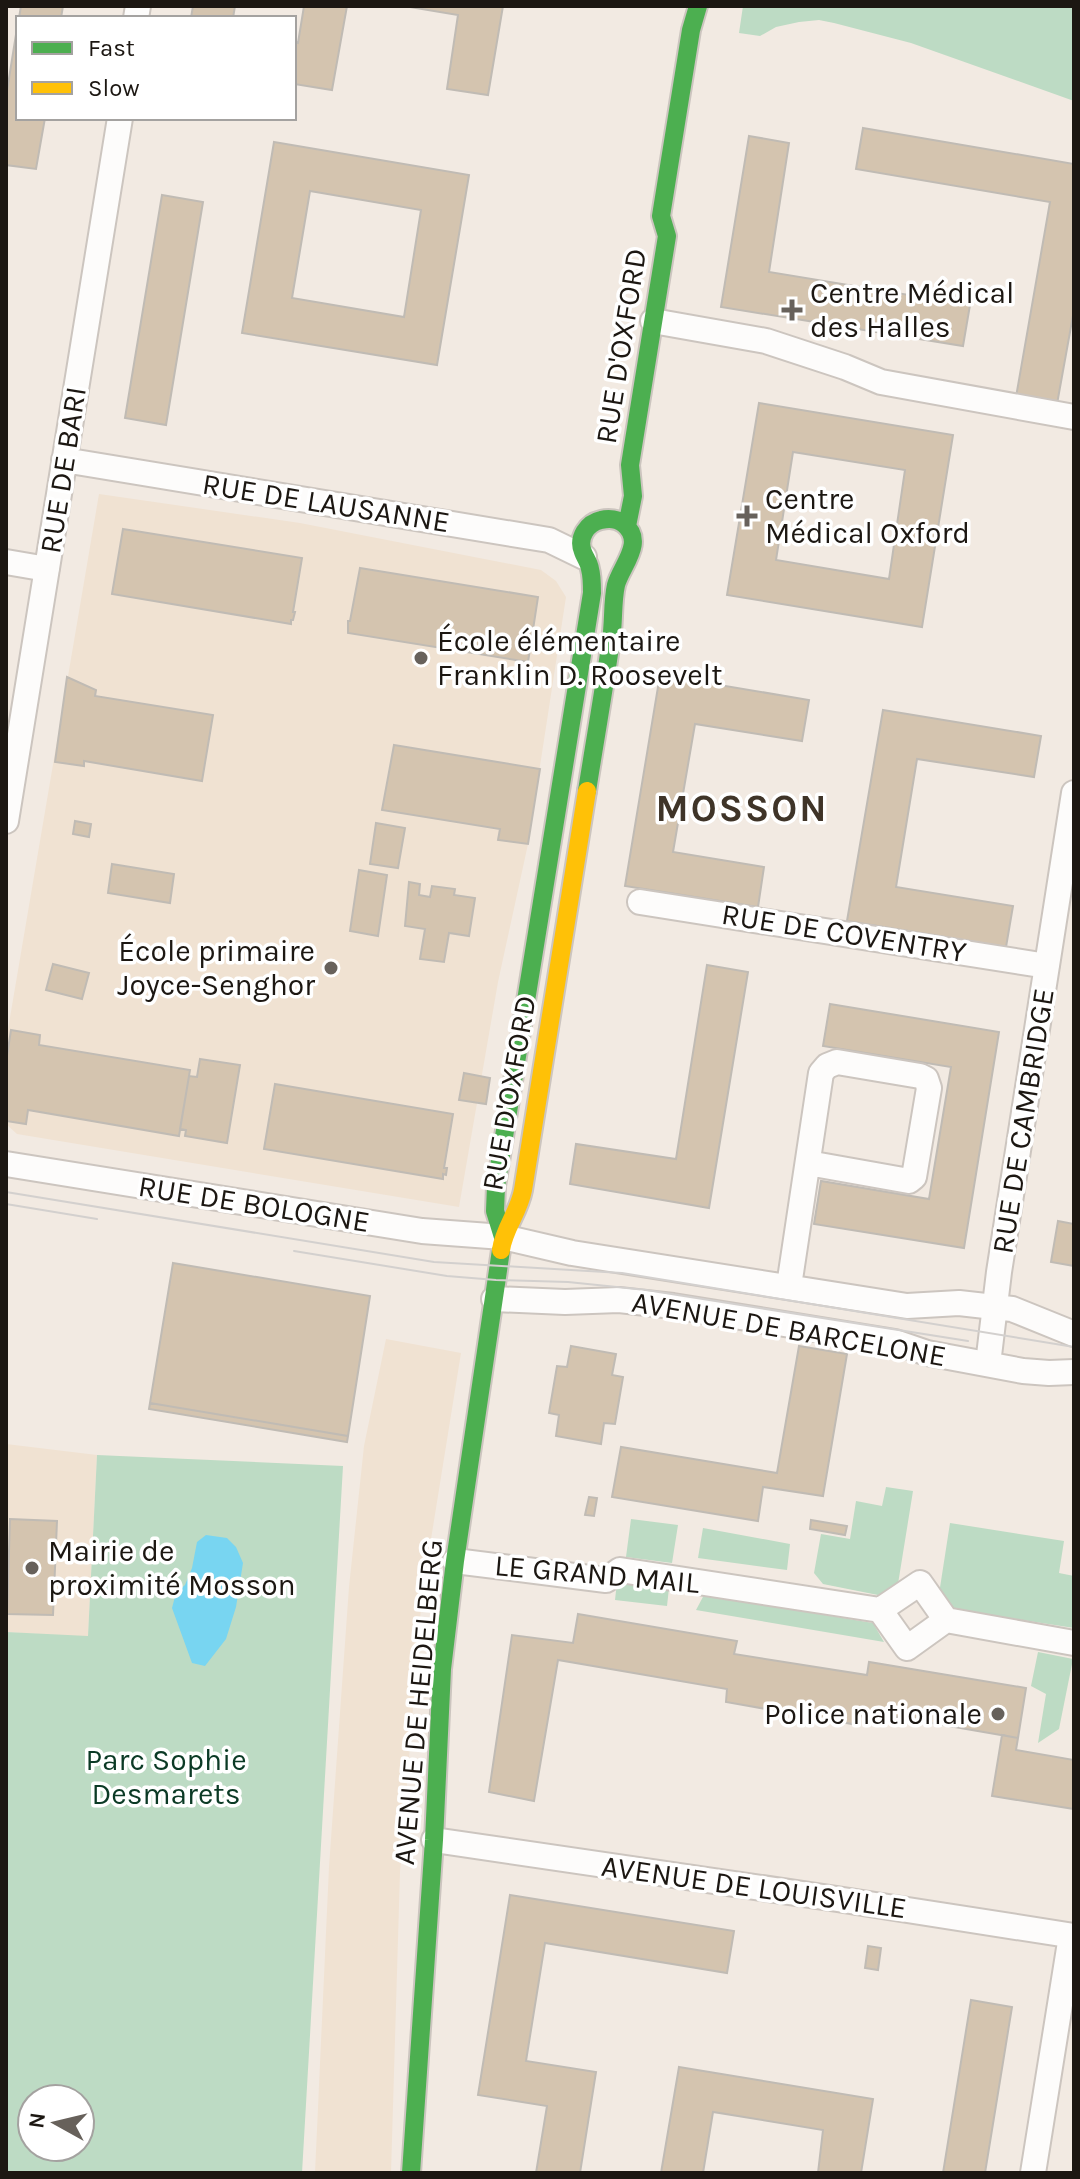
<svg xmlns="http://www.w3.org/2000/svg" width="1080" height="2179" font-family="Karla,sans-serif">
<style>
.built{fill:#f0e2d2}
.green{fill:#bddbc4;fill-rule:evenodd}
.water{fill:#78d5f1}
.building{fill:#d4c4af;stroke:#c0bbb4;stroke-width:2;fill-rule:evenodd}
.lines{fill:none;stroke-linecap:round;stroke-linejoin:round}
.street-casing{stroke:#ccc5bf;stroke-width:28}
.fast-casing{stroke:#ccc5bf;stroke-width:22}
.slow-casing{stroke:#ccc5bf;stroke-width:22}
.street{stroke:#fdfcfb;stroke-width:24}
.fast{stroke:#4caf50;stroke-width:18}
.slow{stroke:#ffc107;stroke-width:18}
.tram{stroke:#d3d0ce;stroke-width:2}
.poi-dot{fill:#67615b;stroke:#fff;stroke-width:3}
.labels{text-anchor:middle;stroke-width:7;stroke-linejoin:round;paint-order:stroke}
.poi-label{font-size:30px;fill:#1c1712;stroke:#fff;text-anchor:start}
.street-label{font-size:30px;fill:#1c1712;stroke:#fff}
.park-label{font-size:30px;fill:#0b3a25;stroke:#fff}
.district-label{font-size:38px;font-weight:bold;letter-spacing:2px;fill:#3f3428;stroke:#fff}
</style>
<rect width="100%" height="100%" fill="#f2eae2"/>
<!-- built -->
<path class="built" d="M99,494l201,29 241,47 15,11 10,16 -38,247 -30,138 -39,225 -442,-73 -11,-10v-83z
M386,1339l75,14 -39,242 -22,277 -9,301h-76l14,-306 20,-280 15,-141z
M6,1444l91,11 -9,182 -82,-5z"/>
<!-- green -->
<path class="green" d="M743,6h331v95l-163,-58 -77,-20 -15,-3 -20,2 -23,5 -16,9 -21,-3z
M97,1455l246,11 -41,707h-296v-541l82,4zM32,2099h48v48h-48z
M886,1487l27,4 -15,93 -20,11 -55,-11 -9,-11 7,-39 29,5 6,-38 26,5z
M631,1519l47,6 -6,38 -46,-6z
M950,1523l114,18 -5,32 15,3v52l-123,-19 -12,-15z
M703,1528l87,16 -3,26 -89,-12z
M617,1582l52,6 -2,18 -52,-6z
M704,1595l169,28 11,19 -188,-32z
M1038,1652l35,7 -14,70 -21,14 8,-49 -15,-8z"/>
<!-- water -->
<path class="water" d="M206,1535l21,3 9,9 7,16 -7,44 -10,32 -21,27 -13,-3 -20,-55 4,-15 9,-8 7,-17 5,-26z"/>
<!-- building -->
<path class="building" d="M21,6h42l-2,12h-42z
M193,6h42l-2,12h-42z
M304,6h43l-15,84 -38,-6v-42l4,1z
M404,6h99l-15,89 -41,-6 11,-74z
M18,22v96h27l-9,51 -30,-4v-68z
M863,128l211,36v146l-17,94 -41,-7 34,-195 -194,-33z
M749,136l40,7 -20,129 201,33 -7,41 -242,-39z
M274,142l195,33 -32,190 -195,-32zM310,191l111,19 -17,107 -112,-19z
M162,195l41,7 -37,223 -41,-7z
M759,403l194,32 -31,192 -195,-32zM793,452l112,18 -16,109 -113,-19z
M123,529l179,29 -9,54h2l-2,8h-2v4l-179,-30z
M360,568l178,29 -10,65 -180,-29v-12h2z
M660,675l149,25 -7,41 -107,-17 -22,128 91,15 -6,40 -133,-21z
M67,677l29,13 -1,6 118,19 -11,66 -118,-20v5l-29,-4z
M883,710l158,26 -7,41 -117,-18 -21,128 117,19 -7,41 -159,-26z
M394,745l146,24 -12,75 -30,-4 2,-11 -118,-19z
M75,821l16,3 -2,13 -16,-3z
M376,823l29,5 -7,40 -28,-4z
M112,864l62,10 -4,29 -62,-10z
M359,870l28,5 -9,61 -28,-5z
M409,882l11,2 -1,11 11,2 2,-11 23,3 -1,6 21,3 -6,38 -20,-3 -5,29 -24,-3 5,-30 -20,-3z
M53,964l36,9 -7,26 -36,-9z
M707,965l41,7 -39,236 -139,-24 6,-40 100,15z
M830,1004l169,28 -35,216 -150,-24 7,-43 108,18 22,-132 -128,-21z
M11,1030l29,5 -1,10 151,25 -11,66 -151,-26 -2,14 -20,-3v-59z
M200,1059l40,6 -13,78 -42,-7 1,-6 -6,-1 9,-53 8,1z
M464,1073l26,5 -4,26 -27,-4z
M275,1084l178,30 -9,54h3l-1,7 -3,-1v5l-179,-30z
M1058,1221l16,3v42l-23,-4z
M173,1263l197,33 -22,140 -198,-33z
M571,1346l45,8 -4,21 11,2 -8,47 -11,-1 -3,21 -45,-8 3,-21 -10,-2 8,-47 10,1z
M799,1346l48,8 -24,142 -60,-9 -5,34 -146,-24 9,-50 156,26z
M150,1403l198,33 -1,6 -198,-33z
M589,1497l8,1 -3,18 -9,-1z
M10,1519l47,2 -4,94 -46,-1z
M811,1520l36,6 -2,9 -35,-6z
M578,1614l159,27 -3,13 133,21 2,-13 157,26 -8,50 -156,-27 -4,14 -132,-23 1,-13 -169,-29 -24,141 -45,-9 23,-157 61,8z
M1002,1735l16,3 -2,12 58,10v49l-82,-13z
M510,1895l224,36 -7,42 -182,-30 -19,118 70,11 -16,101h-44l11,-67 -69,-11z
M868,1946l13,2 -3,22 -13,-2z
M971,2000l41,7 -27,166h-42z
M679,2067l194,32 -12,74h-43l5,-43 -110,-18 -10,61h-42z"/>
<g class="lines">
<!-- street casing -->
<g class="street-casing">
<path id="street" d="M136,18l2,-12
M653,321l113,20 79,26 36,15 193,35
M64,460l485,80 35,17
M6,562l41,7
M6,821l114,-703
M640,902l407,64
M6,1164l416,67 81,6 69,16 335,53 52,-3 53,6 62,25
M789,1286l32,-213 6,-7 10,-4 83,14 6,3 3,9 -15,89 -5,4 -101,-18
M494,1299l71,3 54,-2 54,6 222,36 32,11 96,18 26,2 25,-1
M988,1364l11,-92 75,-479
M455,1561l151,19 14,-10 260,40 40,-27 26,37
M880,1610l27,38 39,-28 128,23
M434,1840l403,59 237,37
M1033,2173l38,-237"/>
</g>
<!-- fast casing -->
<g class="fast-casing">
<path id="fast" d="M627,526l6,-30 -3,-31 37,-229 -6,-20 30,-186 7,-24
M503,1237l-8,-26 1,-25 96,-593c0,-8 0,-17 -2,-24 -1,-7 -5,-11 -7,-17 -6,-14 4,-29 18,-32 8,-2 17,-1 23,4 22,18 -3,42 -8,61 -4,18 -2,37 -5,55 -7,50 -16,100 -24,151
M411,2173l23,-333 8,-171 13,-108 46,-311"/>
</g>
<!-- slow casing -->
<g class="slow-casing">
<path id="slow" d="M501,1250c3,-22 18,-38 22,-60l64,-399"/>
</g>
<!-- street -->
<use href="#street" class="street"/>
<!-- fast -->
<use href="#fast" class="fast"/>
<!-- slow -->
<use href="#slow" class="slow"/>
<!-- tram -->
<path class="tram" d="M6,1192l428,70 188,11 452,74
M6,1204l91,15
M294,1251l153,25 49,4 72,2 78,8 322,51"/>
</g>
<!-- markers -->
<g class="poi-dot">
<path d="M788 298h8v8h8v8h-8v8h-8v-8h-8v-8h8z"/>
<path d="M743 504h8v8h8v8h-8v8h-8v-8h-8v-8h8z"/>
<circle cx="421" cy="658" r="8"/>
<circle cx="331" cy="968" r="8"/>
<circle cx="32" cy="1568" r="8"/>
<circle cx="998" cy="1714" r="8"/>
</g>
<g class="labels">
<!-- poi labels -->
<g class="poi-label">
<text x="810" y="303">Centre Médical<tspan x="810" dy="34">des Halles</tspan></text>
<text x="765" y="509">Centre<tspan x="765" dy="34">Médical Oxford</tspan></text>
<text x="437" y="651">École élémentaire<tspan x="437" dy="34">Franklin D. Roosevelt</tspan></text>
<text x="315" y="961" text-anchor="end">École primaire<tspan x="315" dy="34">Joyce-Senghor</tspan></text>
<text x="48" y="1561">Mairie de<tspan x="48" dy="34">proximité Mosson</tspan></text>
<text x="982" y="1724" text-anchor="end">Police nationale</text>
</g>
<!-- street labels -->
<g class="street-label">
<text transform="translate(621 346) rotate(-81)" y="10">RUE D'OXFORD</text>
<text transform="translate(63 470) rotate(-81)" y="10">RUE DE BARI</text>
<text transform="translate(326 503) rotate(9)" y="10">RUE DE LAUSANNE</text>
<text transform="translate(844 933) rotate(9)" y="10">RUE DE COVENTRY</text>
<text transform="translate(509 1093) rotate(-80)" y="10">RUE D'OXFORD</text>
<text transform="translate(1023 1121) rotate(-81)" y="10">RUE DE CAMBRIDGE</text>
<text transform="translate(254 1204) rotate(9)" y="10">RUE DE BOLOGNE</text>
<text transform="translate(789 1329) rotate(10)" y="10">AVENUE DE BARCELONE</text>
<text transform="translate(597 1574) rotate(5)" y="10">LE GRAND MAIL</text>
<text transform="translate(418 1702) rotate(-85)" y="10">AVENUE DE HEIDELBERG</text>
<text transform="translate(754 1887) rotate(8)" y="10">AVENUE DE LOUISVILLE</text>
</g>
<!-- park labels -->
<g class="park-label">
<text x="166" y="1770">Parc Sophie<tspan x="166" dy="34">Desmarets</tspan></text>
</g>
<!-- district labels -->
<g class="district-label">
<text x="742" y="821">MOSSON</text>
</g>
</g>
<!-- border -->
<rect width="1080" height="2179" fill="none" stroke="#1c1712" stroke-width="16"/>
<!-- legend -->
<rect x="16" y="16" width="280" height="104" fill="#ffffff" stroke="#a4a2a0" stroke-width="2"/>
<rect x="32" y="42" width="40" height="12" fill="#4caf50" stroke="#a4a2a0" stroke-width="2"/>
<text x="88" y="56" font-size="24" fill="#1c1712">Fast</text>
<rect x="32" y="82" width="40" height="12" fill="#ffc107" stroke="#a4a2a0" stroke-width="2"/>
<text x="88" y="96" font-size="24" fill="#1c1712">Slow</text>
<!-- north arrow -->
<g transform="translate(56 2123) rotate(278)"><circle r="38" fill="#ffffff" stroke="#a4a2a0" stroke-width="2"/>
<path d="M0-6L14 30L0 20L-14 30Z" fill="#67615b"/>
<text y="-12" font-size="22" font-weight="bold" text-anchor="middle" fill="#1c1712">N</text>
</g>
</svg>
